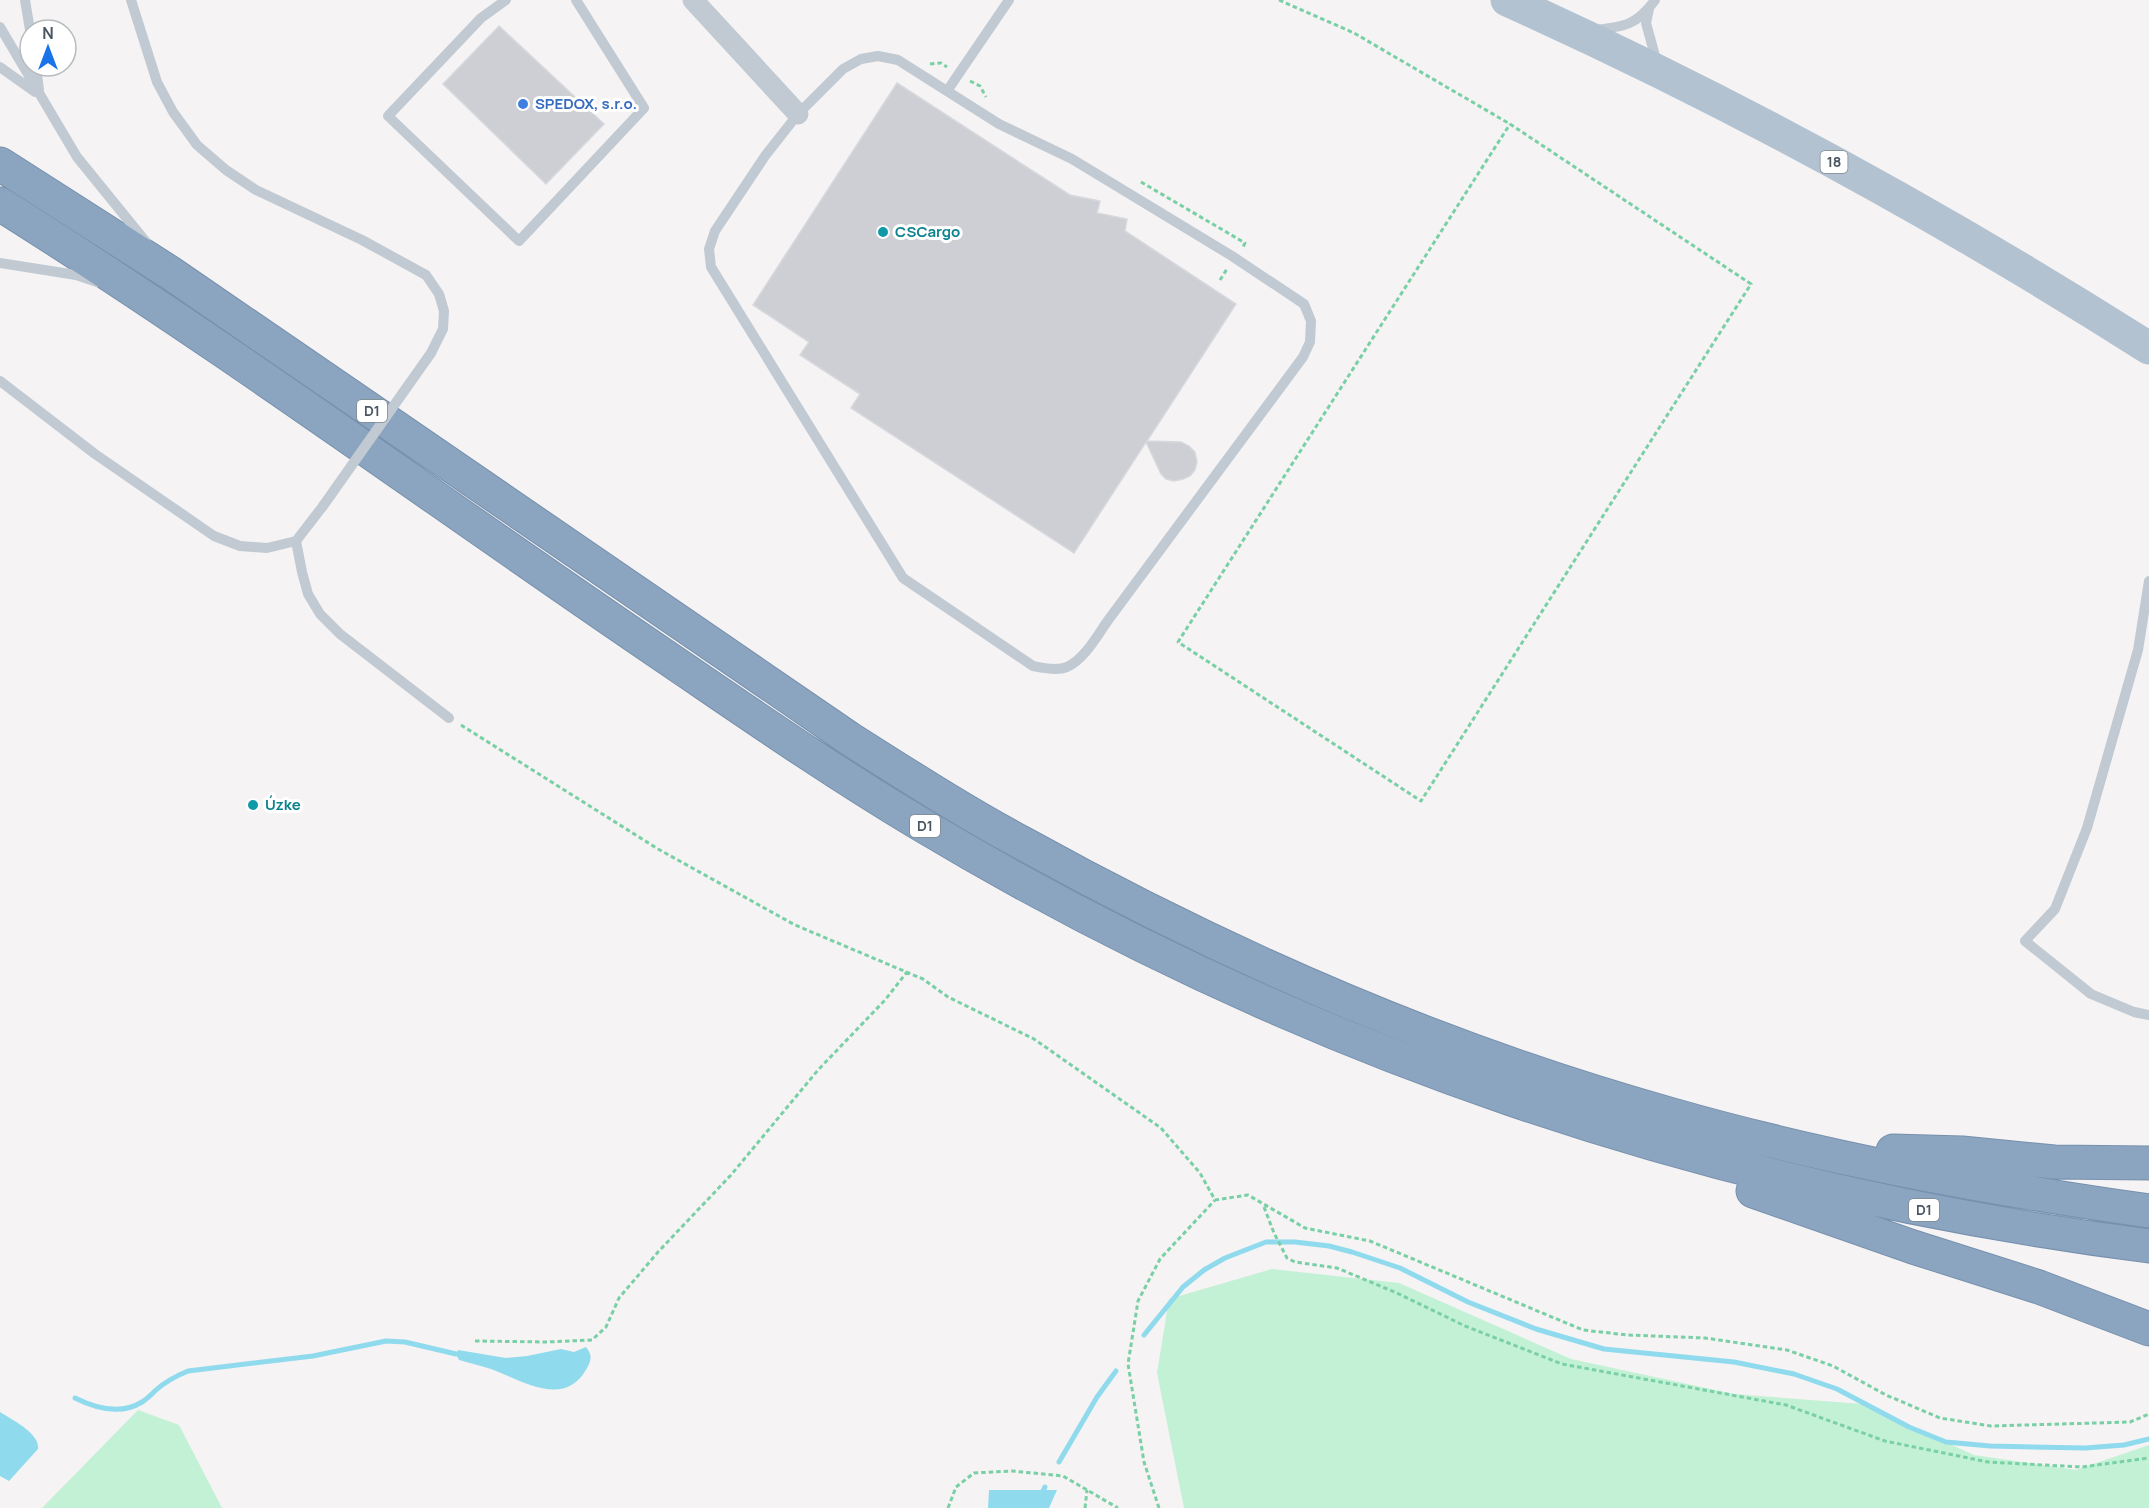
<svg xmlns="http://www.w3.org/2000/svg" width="2149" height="1508" font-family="Manrope,sans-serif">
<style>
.green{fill:#c3f1d5}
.water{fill:#90daee}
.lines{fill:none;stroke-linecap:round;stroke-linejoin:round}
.stream{stroke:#90daee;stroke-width:5}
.building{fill:#cdcfd5;stroke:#d7d9de;stroke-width:1.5}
.highway-casing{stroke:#7690ad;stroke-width:35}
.path{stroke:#7ad0a6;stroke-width:3;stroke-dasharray:4.5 3;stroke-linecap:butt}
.lane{stroke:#c1cad2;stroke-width:10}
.street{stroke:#c1cad2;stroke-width:21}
.primary{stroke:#b3c2d1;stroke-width:33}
.highway{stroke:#8ba5c1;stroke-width:33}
.lane-bridge{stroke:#c1cad2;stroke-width:10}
.shop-dot{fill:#3f7fe0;stroke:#fff;stroke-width:2}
.culture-dot{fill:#0f9aa8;stroke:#fff;stroke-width:2}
.labels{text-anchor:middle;stroke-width:6;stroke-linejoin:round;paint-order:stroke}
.shield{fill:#fff;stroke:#808990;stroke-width:1.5}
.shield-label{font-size:14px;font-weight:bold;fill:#4a5661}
.shop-label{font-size:15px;font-weight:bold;fill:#366cbe;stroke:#fff;text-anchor:start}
.culture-label{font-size:15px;font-weight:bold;fill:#0d838f;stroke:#fff;text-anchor:start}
</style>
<rect width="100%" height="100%" fill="#f5f3f3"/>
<!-- green -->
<path class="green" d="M1272,1269l127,14 172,76 163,35 128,10 112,51 102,15 73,-25v63h-965l-27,-135 12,-74z
M138,1410l41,15 43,83h-180z"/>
<!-- water -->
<path class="water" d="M586,1347c6,8 6,12 1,21 -22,41 -64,13 -96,1 -10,-3 -21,-6 -32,-9l-3,-6 2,-4 48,8 21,-2 34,-7 13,3z
M0,1412c12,8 40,21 38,37l-29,32 -9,-5z
M989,1490h68l-8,18h-61z"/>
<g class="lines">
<!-- stream -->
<path class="stream" d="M1144,1335l39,-48 21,-17 21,-12 41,-16h29l34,4 23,6 48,16 68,34 68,27 68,20 130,13 60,12 43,15 72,38 37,15 44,4 95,2 39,-3 25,-6
M75,1398c20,10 46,17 67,4 5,-3 10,-8 14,-12 10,-9 20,-14 32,-19l125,-15 73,-15 19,1 51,12
M1059,1462l38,-65 19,-26
M1037,1508l2,-10 6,-11"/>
</g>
<!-- building -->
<path class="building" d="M499,26l105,98 -58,60 -103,-100z
M897,83l173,112 30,6 -3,12 30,6 -2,12 111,73 -89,137 34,1 8,4 6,6 2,10 -2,8 -5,6 -7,3 -9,2 -8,-2 -5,-5 -15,-32 -72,111 -223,-145 9,-14 -60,-39 9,-13 -56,-37z"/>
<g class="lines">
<!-- highway casing -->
<g class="highway-casing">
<path id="highway" d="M0,164l169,108 681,467c57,36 114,73 174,105 204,113 420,207 645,270 157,45 318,74 480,97
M0,204c226,142 442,301 663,451 84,57 167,115 254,167 383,230 790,367 1232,424
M1893,1151l69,2 92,9 95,1
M1753,1191l160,56 126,40 110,42"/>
</g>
<!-- path -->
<path class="path" d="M1279,0l75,33 156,91 241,160 -330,517 -243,-159 332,-518
M930,64l11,-1 6,4
M970,81l10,5 6,11
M1141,182l104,61 -2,4
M1220,280l7,-11
M461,725l197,124 137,76 128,54 25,18 86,42 127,89 39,45 15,27 33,-5 57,33 65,13 213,89 45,5 77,3 82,12 46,16 53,29 54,23 51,8 139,-4 19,-8
M1264,1207l10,26 13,25 8,4 42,6 60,25 68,33 97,38 224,41 99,36 103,21 94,5 67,-9
M475,1341l72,1 45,-2 14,-13 13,-29 39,-46 73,-77 87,-105 67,-70 22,-28
M948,1508l8,-21 18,-14 38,-2 51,5 55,32
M1085,1508l2,-18
M1159,1508l-15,-46 -16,-98 10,-63 22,-42 55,-59"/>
<!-- lane -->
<path class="lane" d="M25,0l5,30
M131,0l26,82 16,30 24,33 29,25 30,20 106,50 64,35 13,19 5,17 -1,18 -12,24
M506,0l-25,18 -93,98 131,125 125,-133 -68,-108
M1649,9l-3,14 11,40
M0,27l77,130 69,85
M1594,30c30,-3 43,-5 61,-30
M878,56l20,4 101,64 73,35 160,97 72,48 7,17 -1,21 -7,15 -194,262c-11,15 -24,40 -42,48 -10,4 -23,1 -34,-1l-130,-88 -192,-311 -2,-18 6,-18 50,-75 33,-42 45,-45 18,-10z
M36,66l3,24
M0,67l35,25
M947,91l62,-91
M0,263l76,12 21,7
M0,381l95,73 119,82 26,10 27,2 29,-7 27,-35
M296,541l6,31 6,22 12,20 20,20 109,84
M2149,581l-11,69 -51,178 -32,81 -30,32 66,53 43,18 15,3"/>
<!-- street -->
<path class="street" d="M693,0l105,114"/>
<!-- primary -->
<path class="primary" d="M1507,0c222,100 436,217 642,348"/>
<!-- highway -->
<use href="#highway" class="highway"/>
<!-- lane-bridge -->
<path class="lane-bridge" d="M323,506l108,-153"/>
</g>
<!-- markers -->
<circle class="shop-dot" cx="523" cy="104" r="6"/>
<g class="culture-dot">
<circle cx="883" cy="232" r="6"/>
<circle cx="253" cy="805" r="6"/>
</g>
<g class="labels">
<!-- shield labels -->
<g class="shield">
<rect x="1820.5" y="151" width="27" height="22" rx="4.5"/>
<rect x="357" y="400" width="30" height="22" rx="4.5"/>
<rect x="910" y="815" width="30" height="22" rx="4.5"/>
<rect x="1909" y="1199" width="30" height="22" rx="4.5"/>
</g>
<g class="shield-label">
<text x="1834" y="167">18</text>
<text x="372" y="416">D1</text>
<text x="925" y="831">D1</text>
<text x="1924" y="1215">D1</text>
</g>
<!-- shop labels -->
<g class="shop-label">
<text x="535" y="109">SPEDOX, s.r.o.</text>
</g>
<!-- culture labels -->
<g class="culture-label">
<text x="895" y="237">CSCargo</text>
<text x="265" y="810">Úzke</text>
</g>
</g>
<!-- north arrow -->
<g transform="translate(48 48)"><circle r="28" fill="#ffffff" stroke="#b7bbc0" stroke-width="1.5"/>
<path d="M0-4.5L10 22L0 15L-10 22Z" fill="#1a73e8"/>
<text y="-9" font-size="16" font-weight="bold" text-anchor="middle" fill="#4a5661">N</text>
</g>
</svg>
